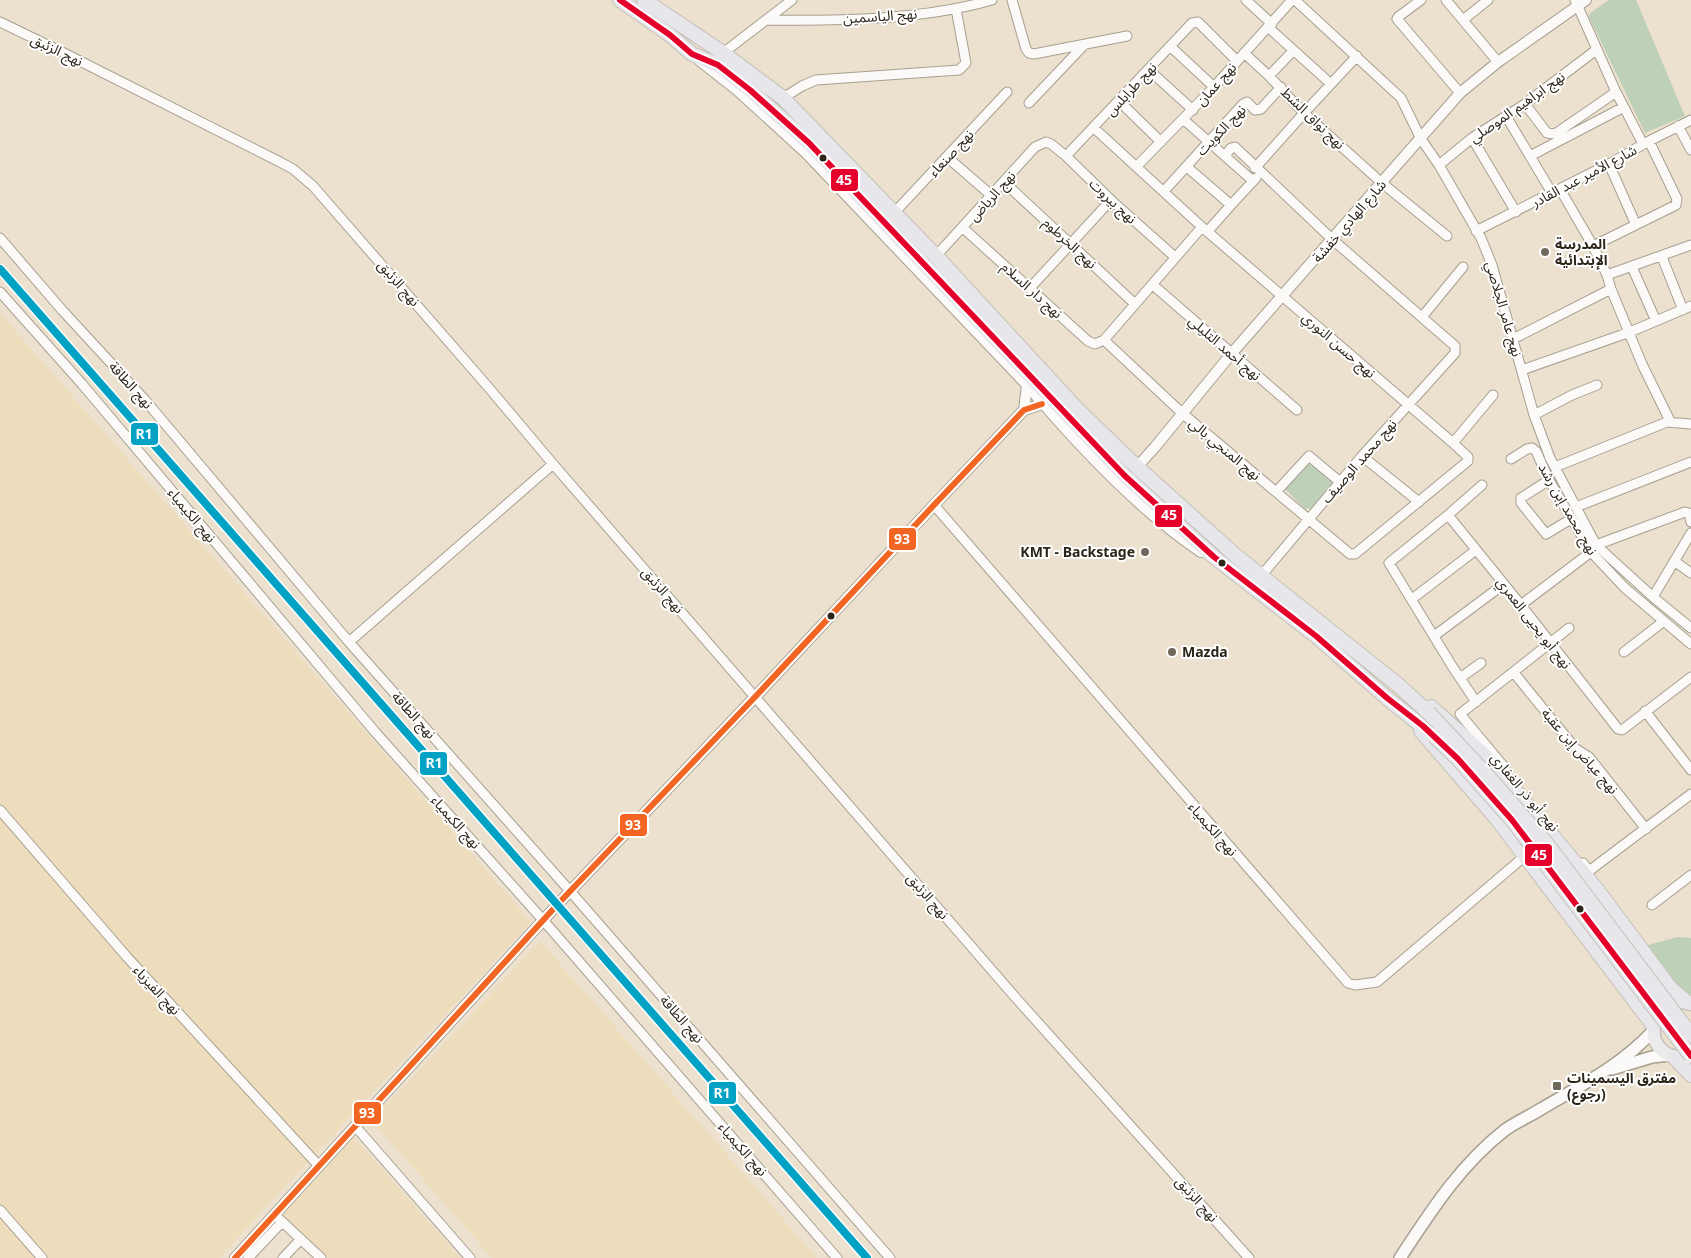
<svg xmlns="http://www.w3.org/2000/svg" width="1691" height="1258" font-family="'Noto Sans','Noto Sans Arabic',sans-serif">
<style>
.built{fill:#edddbd}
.green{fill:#bed0b7}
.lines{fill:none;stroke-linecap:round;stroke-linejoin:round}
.minor-casing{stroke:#a79f90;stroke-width:11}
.tertiary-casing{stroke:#a79f90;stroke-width:12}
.secondary-casing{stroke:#a79f90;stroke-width:14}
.primary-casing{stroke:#c6c1b7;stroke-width:15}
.trunk-casing{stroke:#c6c1b7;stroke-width:16}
.minor{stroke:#fcfaf8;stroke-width:9}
.tertiary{stroke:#fcfaf8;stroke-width:10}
.secondary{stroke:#fcfaf8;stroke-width:11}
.primary{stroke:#ebebee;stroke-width:12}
.trunk{stroke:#e6e6eb;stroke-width:14}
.trunk-bridge-casing{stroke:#c6c1b7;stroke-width:16;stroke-linecap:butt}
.trunk-bridge{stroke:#e6e6eb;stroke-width:14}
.bus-1-casing{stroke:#fff;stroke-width:10}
.bus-2-casing{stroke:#fff;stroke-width:10}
.bus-1{stroke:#e4002b;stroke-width:6}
.bus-2{stroke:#f26522;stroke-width:6}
.rail-1-casing{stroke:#fff;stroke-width:11}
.rail-1{stroke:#02a2c5;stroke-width:8}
.bus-dot{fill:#2c2518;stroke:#fff;stroke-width:2}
.poi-dot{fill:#6f6758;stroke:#fff;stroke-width:2}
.labels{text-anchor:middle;stroke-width:4;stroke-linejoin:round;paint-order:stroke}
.street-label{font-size:14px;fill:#2c2518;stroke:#fff}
.poi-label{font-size:14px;font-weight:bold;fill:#2c2518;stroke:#fff;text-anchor:start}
.line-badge{stroke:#fff;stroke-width:2}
.badge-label{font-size:14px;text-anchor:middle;font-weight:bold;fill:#fff}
</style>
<rect width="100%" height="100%" fill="#ebe1ce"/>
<!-- built -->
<path class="built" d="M0,313l531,609 -312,336h-219z
M540,941l277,317h-325l-120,-137z
M354,1137l61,70 45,51h-131l-46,-43z"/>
<!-- green -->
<path class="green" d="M1609,0h27l49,116 -40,17 -56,-116 1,-4z
M1312,462l22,22 -22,24 -7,1 -20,-20 22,-26z
M1678,937l13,1v60l-54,-50z"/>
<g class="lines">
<!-- minor casing -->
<g class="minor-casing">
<path id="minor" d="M1012,0l14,49 3,4 5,1 93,-18
M1246,0l26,24
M1295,0l106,98 20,41 18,26 42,73 11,27 42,150 16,43 46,87 57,52 38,31
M1421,0l-23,17 -1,2 63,74
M1446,0l52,62
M1575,0l41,92 27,52
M767,20c72,1 156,0 225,-20
M1463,20l25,-20
M0,22l64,31 216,109 13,7 20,17 176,202 64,76 462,533 234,261
M1268,27l63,57
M1171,47l43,40
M723,53l69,-53
M1244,53l25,23 35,37 78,70 65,53
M1149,70l44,40
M1269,76l24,-25
M783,98l19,-12 14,-6 143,-10 7,-7 -10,-54
M1119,101l42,41
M1029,103l56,-59
M1525,104l22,29 8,1 61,-42
M1506,116l46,77
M1183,119l70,62
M1678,126l13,24
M1094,128l108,99 251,216 15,14v4l-113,93h-5l-168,-141 -78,-73
M1472,138l44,74
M1066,156l126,-133 6,-1 39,39
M1225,156l6,-8 4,-1 98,93 122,106v7l-93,103 -101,120
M1530,156l94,-49
M947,157l44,38
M1609,164l27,61
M1439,165l33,-27 53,-34 71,-54
M1137,166l77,-79 78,-87
M1187,167l44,38
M1255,168l49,-55 53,-57
M1004,182l131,122
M1560,189l33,57 14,29 4,14 31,75 28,57
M1164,191l79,-87 4,-2 8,8 6,-1 20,-22
M894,213l113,-121
M963,228l125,113 7,3 9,-4 98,-113
M1208,231l23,-26 25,-27
M1476,231l133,-67 40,-23 42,-21
M0,238l62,72 83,90 204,242 221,249 320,367
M1593,246l83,-41 1,-6 -28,-58
M936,256l99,-109 11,-5 5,2 15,12 45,44 64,57
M1662,257l21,53
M1632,267l24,54
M1607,275l84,-30
M1153,285l144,125
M1030,288l81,-88
M0,292l82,92 294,349 167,187 294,338
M1422,317l41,-50
M1513,339l98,-50
M1522,370l108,-38 61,-26
M1534,415l38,-20 25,-10
M1453,443l40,-48
M1362,456l57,46
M1511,459l16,-10 5,-1 4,3 13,29 42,72 34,36 66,56
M1555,467l112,-45 24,2
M1549,480l-28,18v5l25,31 25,-15
M1276,492l33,-36 31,26
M934,505l414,478 7,2 22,-3 148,-126
M1576,507l115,-45
M1448,515l73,90 97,124 4,1 69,-53
M1596,545l89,-33 4,1 2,9
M1674,561l17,12
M1653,597l38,-64
M1412,599l64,-49
M1521,605l70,-53
M1434,636l70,-52
M349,642l204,-178
M1624,652l40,-31
M1514,673l62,76 13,8 57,72
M1460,678l21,-15
M1476,702l-24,-36 -63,-103 59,-48 34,-30
M1645,711l46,59
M1505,768l-45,-54 109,-86
M0,810l127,147 192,209
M1583,863l6,8 102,-77
M1652,905l39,-30
M355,1126l115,132
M0,1210l42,48
M275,1215l46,43
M248,1258l34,-36
M283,1258l18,-19"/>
</g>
<!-- tertiary casing -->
<g class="tertiary-casing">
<path id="tertiary" d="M700,61l37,29 69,63 221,232c49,58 111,125 174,167
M1024,410l3,-25
M1137,467l18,-20 77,-94 228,-260 38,-31 88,-62
M235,1258l322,-353 198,-208 179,-192 90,-95 18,-6"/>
</g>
<!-- secondary casing -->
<g class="secondary-casing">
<path id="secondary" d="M1612,1069l40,-12 17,-2
M1400,1258c31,-47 60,-93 105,-128 11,-8 25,-14 36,-21 39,-23 81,-44 112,-78"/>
</g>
<!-- primary casing -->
<g class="primary-casing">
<path id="primary" d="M1684,1058c-48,-1 -34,-68 7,-54"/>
</g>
<!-- trunk casing -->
<g class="trunk-casing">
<path id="trunk" d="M620,0l50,35 22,19 26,11 32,25 59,53 316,333 89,81 102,79 71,62 47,38
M644,0l79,53 60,45 153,158 140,152 61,59 98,88 162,129 31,28
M1431,707l51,46 19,20 97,118 73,98 16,13
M1421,731l76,88 156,206
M1674,1057l17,18"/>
</g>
<!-- minor -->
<use href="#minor" class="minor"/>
<!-- tertiary -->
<use href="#tertiary" class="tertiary"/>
<!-- secondary -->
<use href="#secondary" class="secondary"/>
<!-- primary -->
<use href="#primary" class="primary"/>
<!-- trunk -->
<use href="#trunk" class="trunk"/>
<!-- trunk-bridge casing -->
<g class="trunk-bridge-casing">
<path id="trunk-bridge" d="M1428,712l58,62 61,70 144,191
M1434,736l24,23 54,61 179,236"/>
</g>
<!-- trunk-bridge -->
<use href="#trunk-bridge" class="trunk-bridge"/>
<!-- bus-1 casing -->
<g class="bus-1-casing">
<path id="bus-1" d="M620,0l50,35 22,19 26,11 32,25 59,53 316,333 89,81 102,79 71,62 36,28 35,33 54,61 179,236"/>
</g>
<!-- bus-2 casing -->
<g class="bus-2-casing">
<path id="bus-2" d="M235,1258l322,-353 198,-208 179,-192 90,-95 18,-6"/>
</g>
<!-- bus-1 -->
<use href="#bus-1" class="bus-1"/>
<!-- bus-2 -->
<use href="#bus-2" class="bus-2"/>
<!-- rail-1 casing -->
<g class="rail-1-casing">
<path id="rail-1" d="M0,269l867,989"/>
</g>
<!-- rail-1 -->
<use href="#rail-1" class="rail-1"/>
</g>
<!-- markers -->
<g class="bus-dot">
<circle cx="823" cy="158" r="4.5"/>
<circle cx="1222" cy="563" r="4.5"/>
<circle cx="831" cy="616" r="4.5"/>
<circle cx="1580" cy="909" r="4.5"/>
</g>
<g class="poi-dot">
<circle cx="1545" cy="252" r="5"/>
<circle cx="1145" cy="552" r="5"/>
<circle cx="1172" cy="652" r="5"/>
<rect x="1552" y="1081" width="10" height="10" rx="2.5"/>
</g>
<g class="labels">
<!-- street labels -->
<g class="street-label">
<text transform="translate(880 16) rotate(-4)" y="5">نهج الياسمين</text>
<text transform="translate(57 50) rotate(26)" y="5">نهج الزئبق</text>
<text transform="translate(1216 84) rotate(-48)" y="5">نهج عمان</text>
<text transform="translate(1131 89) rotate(-47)" y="5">نهج طرابلس</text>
<text transform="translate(1517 107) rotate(-35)" y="5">نهج ابراهيم الموصلي</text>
<text transform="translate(1313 118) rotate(44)" y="5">نهج نواق الشط</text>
<text transform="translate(1221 130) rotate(-46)" y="5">نهج الكويت</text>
<text transform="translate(951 153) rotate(-47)" y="5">نهج صنعاء</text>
<text transform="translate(1584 176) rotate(-28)" y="5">شارع الأمير عبد القادر</text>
<text transform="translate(992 196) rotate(-48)" y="5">نهج الرياض</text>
<text transform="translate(1113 201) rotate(43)" y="5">نهج بيروت</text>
<text transform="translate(1349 221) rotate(-49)" y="5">شارع الهادي خفشة</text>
<text transform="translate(1070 243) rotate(43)" y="5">نهج الخرطوم</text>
<text transform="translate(399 283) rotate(49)" y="5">نهج الزئبق</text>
<text transform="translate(1032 290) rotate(42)" y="5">نهج دار السلام</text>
<text transform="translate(1504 309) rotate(74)" y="5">نهج عامر الجلاصي</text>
<text transform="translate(1339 345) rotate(41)" y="5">نهج حسن النوري</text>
<text transform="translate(1225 348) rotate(41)" y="5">نهج أحمد التليلي</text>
<text transform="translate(131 385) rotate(48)" y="5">نهج الطاقة</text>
<text transform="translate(1225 449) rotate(40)" y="5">نهج المنجي بالي</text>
<text transform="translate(1359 461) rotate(-49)" y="5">نهج محمد الوصيف</text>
<text transform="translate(1568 509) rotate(60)" y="5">نهج محمد إبن رشد</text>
<text transform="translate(192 515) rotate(50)" y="5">نهج الكيمياء</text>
<text transform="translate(663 590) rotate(49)" y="5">نهج الزئبق</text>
<text transform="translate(1534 623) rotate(52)" y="5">نهج أبو يحيى العمري</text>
<text transform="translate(414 715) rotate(48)" y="5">نهج الطاقة</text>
<text transform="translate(1580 751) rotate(49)" y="5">نهج عياض إبن عقبة</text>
<text transform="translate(1525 792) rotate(50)" y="5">نهج أبو ذر الغفاري</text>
<text transform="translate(456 822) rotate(48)" y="5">نهج الكيمياء</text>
<text transform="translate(1213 829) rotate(49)" y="5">نهج الكيمياء</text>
<text transform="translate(928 896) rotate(49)" y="5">نهج الزئبق</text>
<text transform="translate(157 990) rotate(47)" y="5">نهج الفيزياء</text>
<text transform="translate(682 1019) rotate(49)" y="5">نهج الطاقة</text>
<text transform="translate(743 1149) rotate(49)" y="5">نهج الكيمياء</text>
<text transform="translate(1197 1199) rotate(48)" y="5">نهج الزئبق</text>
</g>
<!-- poi labels -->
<g class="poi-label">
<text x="1555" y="249">المدرسة<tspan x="1555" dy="16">الإبتدائية</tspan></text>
<text x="1135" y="557" text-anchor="end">KMT - Backstage</text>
<text x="1182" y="657">Mazda</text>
<text x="1567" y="1083">مفترق اليسمينات<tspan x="1567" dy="16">(رجوع)</tspan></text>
</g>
</g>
<g class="line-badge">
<rect x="830" y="168" width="29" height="24" rx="5" fill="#e4002b"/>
<rect x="130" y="422" width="29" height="24" rx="5" fill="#02a2c5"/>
<rect x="1154" y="504" width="29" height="24" rx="5" fill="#e4002b"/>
<rect x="888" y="527" width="29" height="24" rx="5" fill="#f26522"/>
<rect x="419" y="751" width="29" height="25" rx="5" fill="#02a2c5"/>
<rect x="619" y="813" width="29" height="24" rx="5" fill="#f26522"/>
<rect x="1524" y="843" width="29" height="24" rx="5" fill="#e4002b"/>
<rect x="708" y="1081" width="29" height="24" rx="5" fill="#02a2c5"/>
<rect x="353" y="1101" width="29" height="24" rx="5" fill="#f26522"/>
</g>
<g class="badge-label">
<text x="844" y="185">45</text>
<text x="144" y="439">R1</text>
<text x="1169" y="520">45</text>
<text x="902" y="544">93</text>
<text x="434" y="768">R1</text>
<text x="633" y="830">93</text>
<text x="1539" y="860">45</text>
<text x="722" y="1098">R1</text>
<text x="367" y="1118">93</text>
</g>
</svg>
